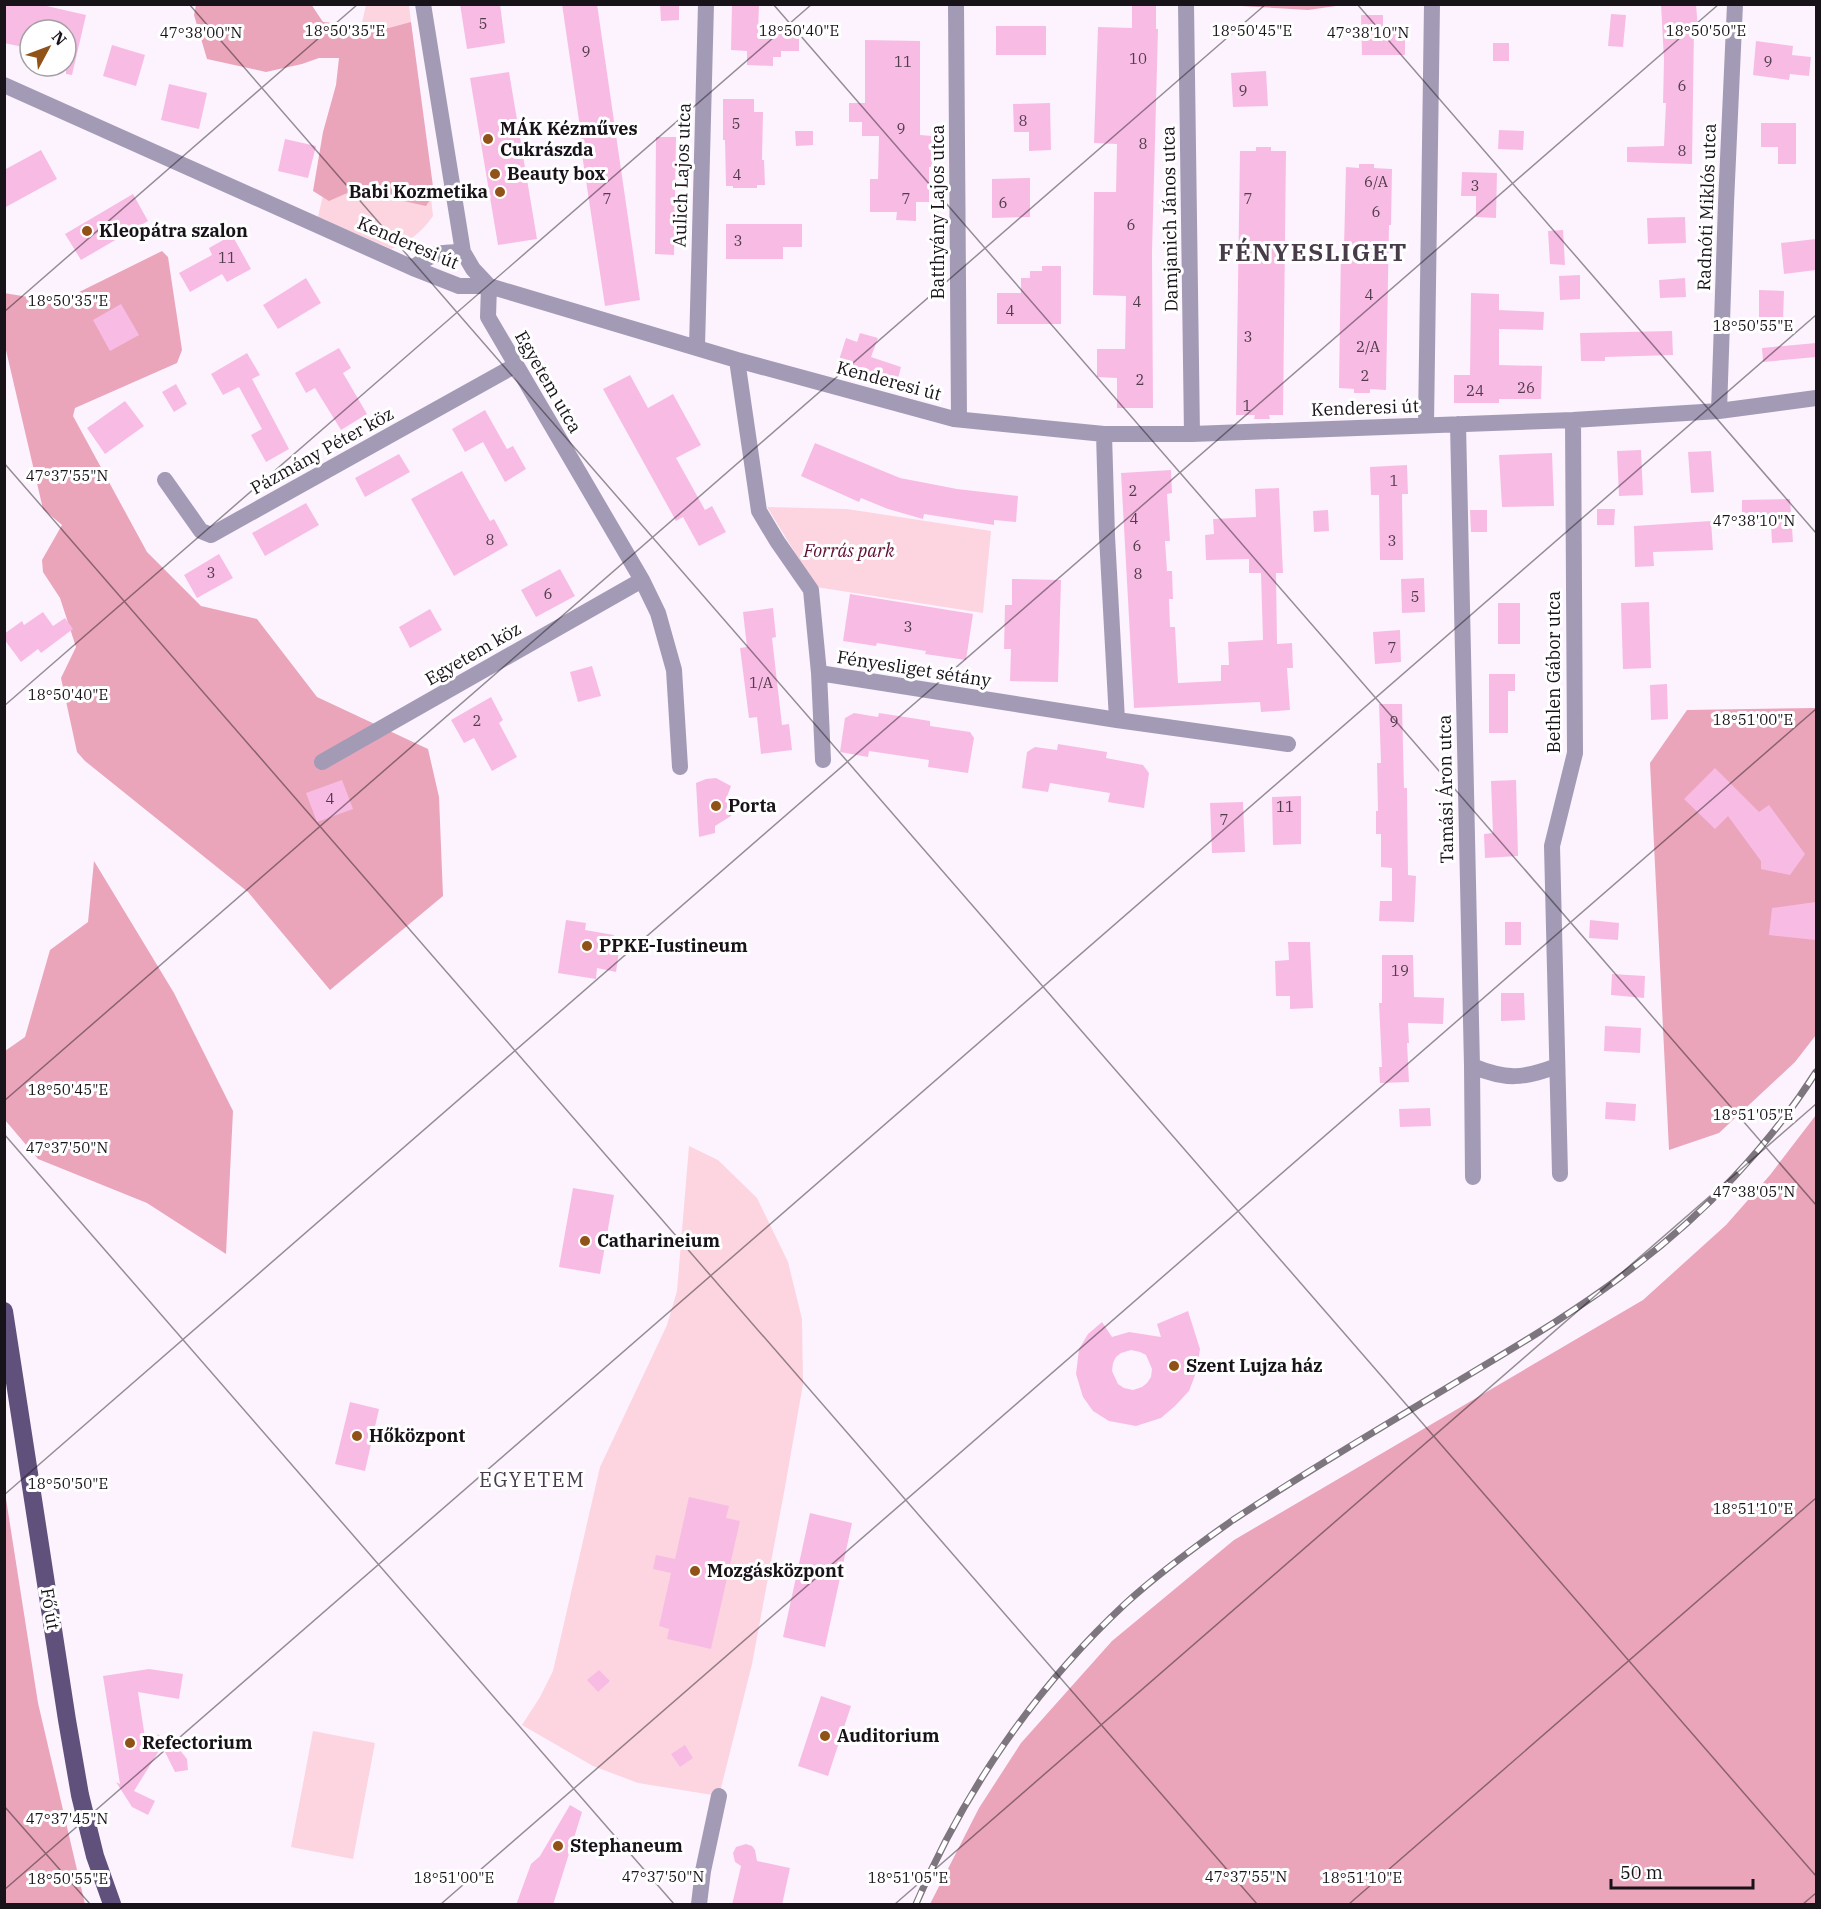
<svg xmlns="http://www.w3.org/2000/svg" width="1821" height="1909" font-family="'IBM Plex Serif',serif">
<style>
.green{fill:#fcd5e0}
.forest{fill:#eaa5ba}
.building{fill:#f8bce4;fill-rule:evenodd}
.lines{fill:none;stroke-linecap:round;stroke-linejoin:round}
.street{stroke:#a39bb5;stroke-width:16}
.primary{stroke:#5f507c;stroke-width:18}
.rail-casing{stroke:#7e767f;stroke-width:7}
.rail{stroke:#fff;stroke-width:4.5;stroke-dasharray:14;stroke-linecap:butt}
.ticks{fill:none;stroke:#181219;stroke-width:1.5;stroke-opacity:0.45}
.poi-dot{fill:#905217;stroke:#fff;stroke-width:2}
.labels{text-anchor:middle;stroke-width:6;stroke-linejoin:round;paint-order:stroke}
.number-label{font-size:15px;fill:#503c4c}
.poi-label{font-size:18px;font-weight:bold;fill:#181219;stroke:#fff;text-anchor:start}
.street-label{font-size:18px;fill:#181219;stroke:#fff}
.park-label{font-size:18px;font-style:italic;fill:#5f0f33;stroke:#fff}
.neighbourhood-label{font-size:20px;letter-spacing:1.5px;fill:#483c4b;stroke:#fff}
.district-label{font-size:24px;font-weight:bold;letter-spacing:1.5px;fill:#483c4b;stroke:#fff}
.ticks-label{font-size:15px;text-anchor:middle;fill:#181219;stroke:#fff;stroke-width:6;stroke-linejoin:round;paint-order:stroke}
</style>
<rect width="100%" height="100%" fill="#fcf3fe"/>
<!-- green -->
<path class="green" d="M366,5h43l24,211c-13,18 -22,24 -42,33l-73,-32z
M767,507l80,2 144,22 -8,82 -167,-26z
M689,1146l29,14 39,38 31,64 14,57 1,65 -18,103 -33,177 -33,132 -81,-13 -45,-17 -71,-41 18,-28 13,-26 47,-204 67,-142 10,-34z
M313,1731l62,12 -22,116 -62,-12z"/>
<!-- forest -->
<path class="forest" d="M311,4l12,18 66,6 22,-6 23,172 -8,12 -72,-16 -25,11 -16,-10 10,-59 13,-47 3,-27h-20l-17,6 -36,8 -59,-13 -13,-44 2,-10z
M1224,5h119l-35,5z
M162,251l6,6 14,93 -5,13 -102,45 -2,8 74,136 54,54 56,13 60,78 111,52 11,48 4,99 -113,94 -82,-98 -163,-131 -8,-9 -16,-74 15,-31 -16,-49 -17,-26 -1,-12 20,-35 -19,-16 -38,-163 -1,-53 55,9z
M1816,708v327l-21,27 -76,71 -50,17 -19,-387 37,-53z
M94,861l80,132 59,118 -7,143 -79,-51 -109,-44 -33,-39v-69l20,-14 25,-87 38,-28z
M1816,1115v789h-886l49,-96 42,-65 91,-102 122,-101 409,-240 83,-75 44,-50z
M4,1486l34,217 47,201h-80z"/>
<!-- building -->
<path class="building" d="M4,4h34l48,11 -14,60 -6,-1v-44h-36l-2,18 -24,-5z
M460,4h40l5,39 -38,6z
M562,4h35l43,296 -35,6 -25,-165h2z
M660,4h19v16l-18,1z
M732,4h27l-1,30h41v17h-18v6h-8v9l-26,-1v-14l-16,-1z
M1132,4h24v25h2l-6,223 1,156h-36v-30l-20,-1v-28h28l1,-53 -33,-1 1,-103h22l1,-48 -23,-1 4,-116 34,1z
M1661,4h35l2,25h-4l-2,135 -65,-2v-15l37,-1 2,-43h-3l1,-43z
M1611,14l15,1 -3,32 -15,-1z
M1361,15h22v17l22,-1v24h-43z
M996,26h50v29h-50z
M865,40l55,1v94l12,1v31h-3v35h-13v19l-20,-1 1,-8h-27v-33h8l1,-43h-17v-14h-13v-19h16z
M1756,41l37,5 -1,9 19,2 -2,19 -19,-2 -1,6 -36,-5z
M1493,43h16v18h-16z
M112,45l33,10 -9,31 -33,-10z
M1266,71l2,35 -35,1 -2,-34z
M509,72l28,167 -39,6 -28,-167z
M169,84l38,9 -8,36 -38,-9z
M723,99h31v13h9l-1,48h2l1,25h-8v3h-24v-2h-7l-1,-46h-2z
M1050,103l1,47 -22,1v-19h-15l-1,-28z
M1761,123h35v41h-18v-17h-17z
M1499,130l25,1 -1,19 -25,-1z
M795,131h18v14l-17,1z
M656,137h20l-2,118 -19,-1z
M285,139l31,7 -8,32 -30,-7z
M1256,147h15v4h15l-3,264h-14l1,4h-16l1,-4h-19l4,-264h16z
M41,150l16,29 -53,29v-38z
M1359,164h15v4l18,1 -1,56h-2l-3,165 -16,-1v4h-16v-4l-15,-1 2,-140h3l2,-81 13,1z
M1462,172l35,1 -1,45 -20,-1v-21h-15z
M1030,178v39l-38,1v-39z
M133,194l15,27 -67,39 -16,-26z
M1685,217l1,26 -38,1 -1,-26z
M726,224h76v23h-19v12h-57z
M1563,230l2,35 -15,-1 -2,-33z
M232,235l19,34 -24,13 -5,-8 -32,18 -11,-19 33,-18 -3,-7z
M1816,239v31l-32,4 -3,-31z
M1042,266h19v58h-64v-31h24v-15h9v-7h12z
M1580,275v24l-20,1 -1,-24z
M306,278l15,25 -43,26 -15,-24z
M1685,278l1,19 -26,1 -1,-18z
M1759,290l25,1 -1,29 -24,-1z
M1471,293l28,1v16l45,2 -1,18 -44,-1v36l43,1 -1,33h-42v4h-45v-28h16z
M121,304l18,31 -29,16 -17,-31z
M1672,331l1,24 -68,2v4h-24l-1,-28z
M860,333l18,5 -7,19 30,10 -4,15 -59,-19 8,-25 11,4z
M1816,343v14l-53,5 -1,-14z
M339,348l12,20 -8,5 24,41 -26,16 -26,-42 -9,5 -11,-20z
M247,353l13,22 -8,4 37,70 -23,13 -15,-27 11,-6 -23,-42 -16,8 -12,-21z
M630,375l18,33 25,-14 28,51 -25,13 29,52 7,-4 14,26 -27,14 -16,-29 -7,4 -73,-132z
M176,384l11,20 -13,8 -12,-20z
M125,401l19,25 -39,28 -18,-26z
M485,410l22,39 6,-3 13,23 -21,13 -22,-40 -18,10 -13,-23z
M815,443l85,35 57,11 61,7 -2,26 -22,-2v5l-70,-11 -1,5 -35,-10 -27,-11 -2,4 -58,-26z
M1641,450l2,45 -24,1 -2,-45z
M1711,451l3,41 -23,1 -3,-41z
M1552,453l2,53 -52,1 -3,-52z
M399,454l11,18 -45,25 -10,-19z
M1407,465l1,29h-6l1,66h-23l-1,-65h-8l-1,-28z
M1171,470l1,23 -5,1 3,47h-5l2,30h5l1,28h-4l1,28h5l3,56 43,-2v-16h8l-1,-23 35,-2 -2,-67h-12v-14l-43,1 -1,-25 9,-1 -1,-15 43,-2 -1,-28 24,-1 4,85h-7l1,71 15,-1 1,25h-6l3,42 -29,2 -1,-10 -126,6 -13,-235z
M462,471l28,50 4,-2 14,26 -54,31 -43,-77z
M1790,499l3,43 -21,1 -1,-19 -29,1v-25z
M306,503l13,22 -54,31 -13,-23z
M1597,509h18l-1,16h-17z
M1328,510l1,21 -15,1 -1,-21z
M1470,510h17v22h-16z
M1711,521l2,29 -60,2 1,14 -19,1 -1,-41z
M219,554l14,24 -36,20 -13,-23z
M560,569l15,27 -39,21 -15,-27z
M1424,578l1,34 -23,1 -1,-34z
M1012,579l49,1 -3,102 -48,-1 1,-32h-7l1,-44h7z
M850,594l123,20 -7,46 -41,-6 1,-3 -49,-8 -1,3 -33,-5z
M1649,602l2,66 -28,1 -2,-66z
M1498,603h22v41h-22z
M773,608l3,29 -4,1 10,87 7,-1 3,26 -31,4 -4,-37 -8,1 -9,-70 7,-1 -4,-35z
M430,609l12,21 -32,18 -11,-21z
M43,612l10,14 12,-8 8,11 -32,24 -3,-4 -17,13 -17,-23v-5l18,-13 2,4z
M1400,630l1,32 -26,2 -2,-32z
M592,666l9,30 -23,6 -8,-30z
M1489,674h26v17h-7v42h-19z
M1667,684l1,35 -17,1 -1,-35z
M491,697l12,23 -4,3 18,34 -25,14 -18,-33 -10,5 -13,-23z
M1379,704h23l2,84h3l1,87 8,1 -2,46 -35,-1 1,-20h12v-33l-11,-1v-33h-5v-23h2l-1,-48h4z
M854,713l24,4 1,-4 26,4 25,4v5l40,6 4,6 -6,35 -40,-6 1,-7 -60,-9 -1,6 -28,-5 5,-34z
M1058,744l49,8 -1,6 37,7 6,8 -5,35 -36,-6 2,-9 -60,-10 -2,9 -26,-4 5,-36 8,-5 22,3z
M1715,768l44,44 10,-7 36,49 -15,21 -29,-6v-8l-33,-45 -13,13 -31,-30z
M716,778l15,8 -6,16 9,1 -3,13 -16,10v7l-16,4 -3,-54 10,-4z
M342,780l11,29 -36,13 -11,-29z
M1516,780l2,76 -33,2 -1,-24 9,-1 -2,-52z
M1301,796v48l-28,1 -1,-48z
M1243,802l2,50 -33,1 -2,-50z
M1816,902v38l-47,-5 3,-27z
M566,920l20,3 -1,7 29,5 -3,15 8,1 -3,21 -19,-4 -1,11 -38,-6z
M1590,920l29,3 -1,17 -29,-2z
M1505,922h16v23h-16z
M1288,942h22l3,66 -23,1v-13h-14l-1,-35 14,-1z
M1382,955h31l1,42 30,1 -1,26 -35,-1 1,20h-2l2,39 -29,1 -1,-16h3l-3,-64h3z
M1612,974l33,2 -1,22 -33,-3z
M1501,993h23l1,27 -24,1z
M1605,1026l36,2 -1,25 -36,-2z
M1606,1102l30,2 -1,17 -30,-2z
M1430,1108l1,18 -31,1 -1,-18z
M573,1188l41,7 -14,79 -41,-7z
M1188,1311l12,38 -3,21 -8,21 -14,15 -14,12 -25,8 -27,-5 -16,-10 -10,-14 -7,-23 3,-25 9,-15 14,-12 10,15 17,-5 32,5 -4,-13zM1131,1350l9,2 6,3 6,14 -1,8 -4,6 -5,4 -9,3 -9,-2 -6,-4 -6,-13 1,-8 3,-6 5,-4z
M350,1402l29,7 -14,62 -30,-7z
M689,1497l40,9 -3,12 14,3 -29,128 -44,-10 2,-10 -10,-3 12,-53 -18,-4 3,-14 19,4z
M810,1513l42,10 -27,124 -42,-10z
M149,1669l34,5 -4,25 -41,-7 8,52 14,-2 -3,-8 22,15 8,10 1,11 -13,2 -13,-26 -28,45 21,10 -7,14 -16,-8 -16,-25 4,2 -17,-108z
M599,1670l11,11 -12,11 -11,-12z
M821,1696l30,10 -23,70 -30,-10z
M685,1745l8,13 -13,9 -9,-13z
M570,1805l12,7 -29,93h-37l15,-41 9,-8z
M746,1844l6,2 3,4 2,11 33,7 -8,37h-50l9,-39 -6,-4 -2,-9 3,-6z"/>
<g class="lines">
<!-- street -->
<path class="street" d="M423,4l40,248 10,17 16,17 -1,31 154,263 16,33 16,57 6,97
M956,4l3,415
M1186,4l6,430
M4,85l409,183 46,18h30l248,74 217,59 150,15h88l381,-14 146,-9 97,-13
M413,268c19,-15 26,-16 50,-16
M697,347l9,-343
M737,360l22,151 18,30 34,49 8,83 4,87
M1719,411l7,-208 9,-199
M1458,424l14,642c34,14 51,13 85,0
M1426,425l6,-421
M1104,434l3,102 10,184 171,24
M165,480l36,51 10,4 305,-170
M819,673l298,47
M322,762l320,-182
M1472,1066l1,111
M1560,1174l-8,-328 23,-93 -2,-333
M699,1904l4,-33 16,-75"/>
<!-- primary -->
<path class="primary" d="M4,1311l63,409 13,75 15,61 17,48"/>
<!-- rail casing -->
<g class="rail-casing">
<path id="rail" d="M916,1904c48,-113 119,-216 209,-300 34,-31 71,-58 108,-84 74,-49 151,-94 227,-140 60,-36 120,-71 175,-114 70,-53 134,-120 181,-194"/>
</g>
<!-- rail -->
<use href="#rail" class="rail"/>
</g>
<!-- ticks -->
<path class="ticks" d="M189,4l1627,1872M773,4l1043,1201M1357,4l459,529M4,312l354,-308M4,463l1253,1441M4,706l808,-702M4,1101l1262,-1097M4,1134l670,770M4,1495l1715,-1491M4,1806l86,98M4,1890l1812,-1575M441,1904l1375,-1195M895,1904l921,-800M1349,1904l467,-406M1803,1904l13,-11"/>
<!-- markers -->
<g class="poi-dot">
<circle cx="488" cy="139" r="6"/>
<circle cx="495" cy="174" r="6"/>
<circle cx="500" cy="192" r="6"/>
<circle cx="87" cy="231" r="6"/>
<circle cx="716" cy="806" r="6"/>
<circle cx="587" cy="946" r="6"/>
<circle cx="585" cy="1241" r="6"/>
<circle cx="1174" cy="1366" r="6"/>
<circle cx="357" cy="1436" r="6"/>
<circle cx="695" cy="1571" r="6"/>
<circle cx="825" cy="1736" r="6"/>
<circle cx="130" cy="1743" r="6"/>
<circle cx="558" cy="1846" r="6"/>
</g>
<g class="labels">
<!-- number labels -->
<g class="number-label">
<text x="483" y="29">5</text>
<text x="586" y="57">9</text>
<text x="1138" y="64">10</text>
<text x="903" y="67">11</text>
<text x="1768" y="67">9</text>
<text x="1682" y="91">6</text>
<text x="1243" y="96">9</text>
<text x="1023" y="126">8</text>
<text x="736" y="129">5</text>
<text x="901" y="134">9</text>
<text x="1143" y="149">8</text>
<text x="1682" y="156">8</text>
<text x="737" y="180">4</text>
<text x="1376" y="187">6/A</text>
<text x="1475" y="191">3</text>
<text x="607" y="204">7</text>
<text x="906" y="204">7</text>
<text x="1248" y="204">7</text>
<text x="1003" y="208">6</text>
<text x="1376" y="217">6</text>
<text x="1131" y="230">6</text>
<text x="738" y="246">3</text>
<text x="227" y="263">11</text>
<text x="1369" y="300">4</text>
<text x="1137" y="307">4</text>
<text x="1010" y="316">4</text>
<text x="1248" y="342">3</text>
<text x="1368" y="352">2/A</text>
<text x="1365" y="381">2</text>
<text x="1140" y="385">2</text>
<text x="1526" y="393">26</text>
<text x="1475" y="396">24</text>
<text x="1247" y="411">1</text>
<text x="1394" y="486">1</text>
<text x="1133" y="496">2</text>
<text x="1134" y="524">4</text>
<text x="490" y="545">8</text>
<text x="1392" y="546">3</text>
<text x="1137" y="551">6</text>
<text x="211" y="578">3</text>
<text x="1138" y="579">8</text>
<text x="548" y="599">6</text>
<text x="1415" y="602">5</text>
<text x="908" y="632">3</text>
<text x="1392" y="653">7</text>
<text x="761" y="688">1/A</text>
<text x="477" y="726">2</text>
<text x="1394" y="727">9</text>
<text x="330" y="804">4</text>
<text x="1285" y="812">11</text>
<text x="1224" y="825">7</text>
<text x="1400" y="976">19</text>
</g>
<!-- poi labels -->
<g class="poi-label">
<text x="500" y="135">MÁK Kézműves<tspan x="500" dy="21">Cukrászda</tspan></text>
<text x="507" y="180">Beauty box</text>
<text x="488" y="198" text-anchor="end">Babi Kozmetika</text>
<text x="99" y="237">Kleopátra szalon</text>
<text x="728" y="812">Porta</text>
<text x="599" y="952">PPKE-Iustineum</text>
<text x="597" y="1247">Catharineium</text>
<text x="1186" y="1372">Szent Lujza ház</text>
<text x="369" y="1442">Hőközpont</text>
<text x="707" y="1577">Mozgásközpont</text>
<text x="837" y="1742">Auditorium</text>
<text x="142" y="1749">Refectorium</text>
<text x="570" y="1852">Stephaneum</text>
</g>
<!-- street labels -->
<g class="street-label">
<text transform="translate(682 175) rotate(-88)" y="6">Aulich Lajos utca</text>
<text transform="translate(1707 207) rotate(-88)" y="6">Radnóti Miklós utca</text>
<text transform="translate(938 212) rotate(-90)" y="6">Batthyány Lajos utca</text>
<text transform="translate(1170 219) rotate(-91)" y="6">Damjanich János utca</text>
<text transform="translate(408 243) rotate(23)" y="6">Kenderesi út</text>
<text transform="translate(889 381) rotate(15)" y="6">Kenderesi út</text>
<text transform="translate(548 382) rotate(60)" y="6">Egyetem utca</text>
<text transform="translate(1365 408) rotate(-2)" y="6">Kenderesi út</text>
<text transform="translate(322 451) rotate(-29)" y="6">Pázmány Péter köz</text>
<text transform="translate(473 654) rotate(-30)" y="6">Egyetem köz</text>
<text transform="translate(914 669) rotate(9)" y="6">Fényesliget sétány</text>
<text transform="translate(1554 672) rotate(-90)" y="6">Bethlen Gábor utca</text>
<text transform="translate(1446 789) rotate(-91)" y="6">Tamási Áron utca</text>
<text transform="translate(50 1609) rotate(81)" y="6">Fő út</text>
</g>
<!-- park labels -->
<g class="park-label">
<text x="849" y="557">Forrás park</text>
</g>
<!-- neighbourhood labels -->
<g class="neighbourhood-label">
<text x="532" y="1487">EGYETEM</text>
</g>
<!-- district labels -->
<g class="district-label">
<text x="1313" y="261">FÉNYESLIGET</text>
</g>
</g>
<g class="ticks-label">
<text x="345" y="36">18°50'35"E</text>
<text x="799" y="36">18°50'40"E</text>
<text x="1252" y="36">18°50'45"E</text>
<text x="1706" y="36">18°50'50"E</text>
<text x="201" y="38">47°38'00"N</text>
<text x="1368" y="38">47°38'10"N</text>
<text x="68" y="306">18°50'35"E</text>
<text x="1753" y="331">18°50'55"E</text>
<text x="67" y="481">47°37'55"N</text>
<text x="1754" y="526">47°38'10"N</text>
<text x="68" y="700">18°50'40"E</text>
<text x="1753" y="725">18°51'00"E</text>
<text x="68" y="1095">18°50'45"E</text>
<text x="1753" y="1120">18°51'05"E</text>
<text x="67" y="1153">47°37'50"N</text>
<text x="1754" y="1197">47°38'05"N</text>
<text x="68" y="1489">18°50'50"E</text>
<text x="1753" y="1514">18°51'10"E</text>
<text x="67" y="1824">47°37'45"N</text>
<text x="663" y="1882">47°37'50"N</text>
<text x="1246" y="1882">47°37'55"N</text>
<text x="454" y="1883">18°51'00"E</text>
<text x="908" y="1883">18°51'05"E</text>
<text x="1362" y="1883">18°51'10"E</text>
<text x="68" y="1884">18°50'55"E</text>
</g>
<!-- border -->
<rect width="1821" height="1909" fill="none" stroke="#181219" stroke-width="12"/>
<!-- north arrow -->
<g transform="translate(48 48) rotate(49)"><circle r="28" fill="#ffffff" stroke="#a3a0a3" stroke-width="1.5"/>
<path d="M0-4.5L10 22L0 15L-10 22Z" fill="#905217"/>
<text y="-9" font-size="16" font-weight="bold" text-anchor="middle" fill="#181219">N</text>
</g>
<!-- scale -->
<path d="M1611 1879v9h142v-9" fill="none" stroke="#181219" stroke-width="3"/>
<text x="1620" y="1879" font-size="18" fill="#181219" stroke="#ffffff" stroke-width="4.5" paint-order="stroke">50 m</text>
</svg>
